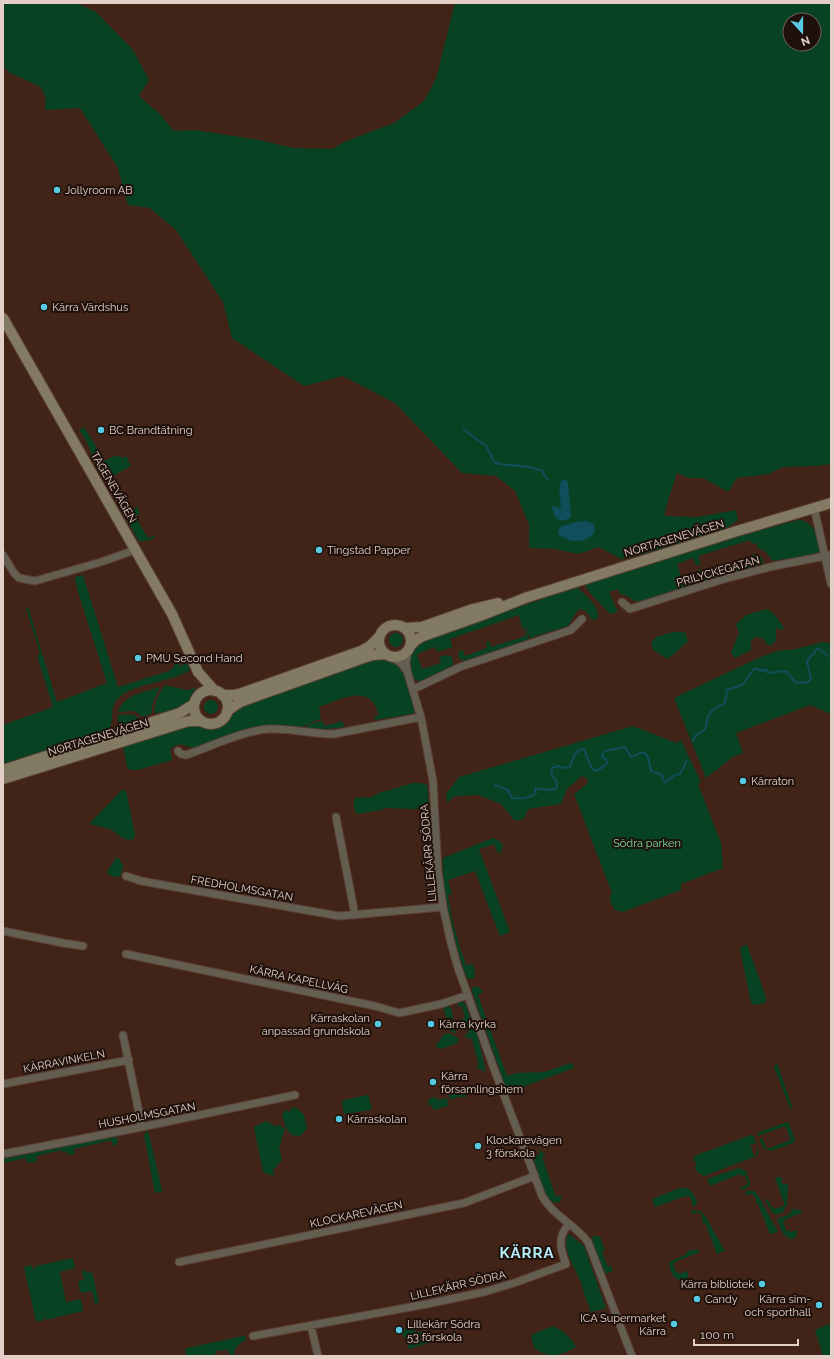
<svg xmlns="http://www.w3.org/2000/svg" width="834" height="1359" font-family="Raleway,sans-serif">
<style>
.green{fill:#074323;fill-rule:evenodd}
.water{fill:#104e5c}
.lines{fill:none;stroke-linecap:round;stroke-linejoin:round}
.stream{stroke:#104e5c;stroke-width:2}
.street-casing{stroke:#5b3f33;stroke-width:9}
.secondary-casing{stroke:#5b3f33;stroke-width:12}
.street{stroke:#645e50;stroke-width:7}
.secondary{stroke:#837a64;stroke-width:10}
.poi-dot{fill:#57c9e3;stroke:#1e110b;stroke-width:1.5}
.labels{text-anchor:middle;stroke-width:4;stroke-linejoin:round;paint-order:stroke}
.poi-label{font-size:11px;fill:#e3cfc6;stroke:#1e110b;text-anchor:start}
.street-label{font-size:11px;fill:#e3cfc6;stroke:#1e110b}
.park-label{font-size:11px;fill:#79e09d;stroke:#1e110b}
.district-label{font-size:15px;font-weight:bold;letter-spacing:1px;fill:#b4ecfa;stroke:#1e110b}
</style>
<rect width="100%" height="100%" fill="#412417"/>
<!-- green -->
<path class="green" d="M3,3h74l19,9 37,38 16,30 -10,16 21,18 14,17 21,-1 64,10 34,8 40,1 11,-7 50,-19 30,-22 12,-22 19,-76h376v461l-15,2 -33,1 -14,7 -32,4 -9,14 -25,-14h-14l-12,-5 -8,24 -5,19 34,1 38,-7 2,10 -11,8 -68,22 -38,9 -22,-12 -21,7 -23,-5 -26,-1v-24l-14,-33 -19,-15 -34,-3 -67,-70 -52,-27 -39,10 -72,-48 -9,-36 -47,-72 -26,-22 -22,-3 -10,-37 -38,-60 -35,2 1,-11 -5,-12 -31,-14 -7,-7zM790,20h24v24h-24z
M84,427l21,34 11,-6 1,2 3,-1 2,2 4,-2 5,10 -26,14c-12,-14 -13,-35 -26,-50z
M137,506l3,7 -5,4 13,21 6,-2 1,2 -9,3h-7l-12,-20 2,-6z
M798,520c15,0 23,18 21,32l-2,2 -44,7 -7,-9 -8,-4 -2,-5 -4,1 -2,-4 -52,16 3,9h-5l-3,-7 -16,6 6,19 16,-5 -2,-7 7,-4 -4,3 3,12 -65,20 -5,-2 -8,-5h-4l-3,-6 -9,3 8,18v2l-7,2 -20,-21 -6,-9 126,-40z
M753,554l9,3 1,3v4l-59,18 -2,-11h1l2,6 25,-8 -2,-6 1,-1 2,6 22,-6 -2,-7z
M83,575l35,112 51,-16 5,-4 3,-8 3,7 7,-3 3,7c-18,13 -62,13 -74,31 -6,8 -2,18 -6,26v2l3,-1 1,3 -111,36v-42l50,-18 -16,-51 3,-3 -14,-45 2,-1 29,95 50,-19 -30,-94 -2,-12z
M577,587c8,8 23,19 21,31l-6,2 -6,-9 -6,-2 -3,2 -9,15 -38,12 -4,-10h-4l-3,-13 -69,24 3,8 -16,5 -2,-5 -18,7 5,15 19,-6 -2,-6 7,-2 6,2 1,8 -31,17c-18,-2 -12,-30 -5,-40z
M767,609l7,5 10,14 -2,2 -6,-2v13l-5,4h-4l-3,-6 -7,-2 -6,3v10l-16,8 -4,-5c1,-3 7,-18 8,-20l-3,-9 10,-9z
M524,629l2,1 3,9 -65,23 -5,-4 -1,-5 3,-3h2l2,6 22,-8 -1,-6 3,-1 2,6 35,-11z
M673,632h12l3,9 -15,14 -6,4 -14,-9 -2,-7 5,-6z
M389 640a7 7 0 1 1 14 0a7 7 0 1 1-14 0Z
M823,642l8,1v71l-21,-9 -74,28 7,20 -10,4 -27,21 -32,-80 84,-40 19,-7 19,-2z
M384,657c22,7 26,33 32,53l-3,4 -38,6 -1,-3 5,-2c-9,-33 -37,-16 -60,-8l2,12 -14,5 -4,3 -21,-2 -18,2 -71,21c-10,-3 -15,-7 -23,2l2,10 -34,10h-8l-3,-3 -4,-21 65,-22h14l8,3 7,-1 7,-4 6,-9 8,-5 101,-38z
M165,685l21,5 10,-2c-3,18 -18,21 -33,27l-3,-3 -5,2c-2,-8 5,-23 10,-29z
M160,687l-7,15 -2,12 -10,3c-5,-9 -14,-5 -23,-5 5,-17 26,-20 42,-25z
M204 707a7 7 0 1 1 14 0a7 7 0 1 1-14 0Z
M118,715c9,0 18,-3 22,7l-20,7v-2l4,-1 -6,-5z
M322,721l3,5 17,-5 3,6 -25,3 -14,-2 1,-3z
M633,726l43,17 5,-3 20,42 -3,2 23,59 2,25 -42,16v6l-58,22 -8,-2c-4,-5 -7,-12 -3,-17l-38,-99 13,-10 1,-5 -6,-3 -15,13 -6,15 -33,5 -4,10 -9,2 -14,-17 -23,-9 -24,1 -7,7 -1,-9 13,-17z
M413,783h8l6,2 2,20 -3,3 -13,1 -29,-1 -3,2 -24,4c-4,-5 -4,-9 -2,-16l2,-1 12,1 10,-5z
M122,790h3l2,5 8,40 -1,3 -3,2 -7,-1 -14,-10 -21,-5z
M493,838c5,1 10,5 10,10l-2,2 1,4 -1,1 -2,-4 -2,1 -3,-8 -15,5 31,83 -10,4 -25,-65 -27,9 4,14 -4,1c3,24 10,47 18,70l7,-1 2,9 -1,5 -4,1 -3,-1 -2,-5c-11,-34 -24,-80 -22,-115z
M116,858h3l4,8 -3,11 -10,-1 -3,-4z
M745,945h2l19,52v4l-3,3 -8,1 -4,-2 -11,-54 1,-2z
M476,986l4,2 3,4 -5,3 29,81 10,-3 27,-1 27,-9 2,1 1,4 -57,21 -10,2 -35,-100v-3z
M462,1001l3,2 13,33 8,36 -11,-5 4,-1 -7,-27 -5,-1 -3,-3 5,-2 -3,-9 -4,1 -2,-5 5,-2 -3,-12 -5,1 1,-4z
M447,1005l4,3 5,26 -7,-4 -2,-7 2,-1v-3l-3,-2 -3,-11z
M449,1033l9,5v5l-18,6 -4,-2v-1l8,-12z
M777,1063l16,46 -3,-1 -16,-41z
M461,1086l4,1 1,10h-8l-8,3 -2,-11h6z
M368,1095l4,13 -1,2 -27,4 -2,-12 1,-2z
M436,1097l1,3 10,-2 1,8 -15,4 -1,-5 -3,1 -1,-7z
M290,1107l7,1 7,7 3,13 -5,7c-15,4 -16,-9 -20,-20l4,-6 2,3 4,-2z
M266,1121l9,5 6,-1 1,4 2,-3 1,3 -6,19 3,12 -9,10 2,5h-5l-7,-3 -9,-45z
M787,1122h1l7,17 -2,4 -22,8 -7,-2 -5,-10 3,-1 5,11 24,-9 -6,-14 -27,10 -1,-3z
M148,1130l14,60 -1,2 -6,1 -11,-58z
M751,1135l4,2 -1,1 2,5 -6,2 4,11 3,-4 1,-6c2,5 0,9 -4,11l-50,19 -7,-4 -2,-6 1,-4 -1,-1h-2l1,-5z
M113,1136l3,1 2,3 -1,4 -4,2 -2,-6 -37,9 1,5 -6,1 -1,-3 -5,1 -1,-3 -26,6 1,5 -10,2 -2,-5 -22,5v-4z
M538,1149l8,6 -4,2 14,40 6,-2 -1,5 -1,2c-4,0 -7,1 -10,-1 -6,-4 -15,-37 -17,-46l1,-1 6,1z
M739,1168l7,3 4,12 -1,4 -9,3 -1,-1 9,-5 -3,-9 -4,1 -1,-2 -30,12 -3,-7z
M779,1177h3v7h6l-1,21 -2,2 -1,5 -8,3 -4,-3 -7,-12 3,-1 3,8h2l1,2 10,-3v-3l-9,-25z
M680,1188c11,-2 13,5 17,14l-1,3 -5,2v-1l2,-1 -3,-9 -3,1 -1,-1 -31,11 -3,-8z
M747,1191h7l4,4 20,37 -8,2 -12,-30h-2v-6l-4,-4 -6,1 -1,-3z
M792,1209l8,1 3,2 -17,7v1l-3,1 3,10 3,-1 1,2 8,-2 -3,8 -5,1 -6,-4 -7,-15 2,-2 11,-4z
M693,1210l7,1 4,3 21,37 -8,3 -12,-31 -2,1 -1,-9 -4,-3 -6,2 -1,-2z
M569,1234l15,12 22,62 -14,4 -4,-3 2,-1c-2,-5 -5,-10 -6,-15 -2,-4 -1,-7 -3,-11 -5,-11 -22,-38 -12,-48z
M594,1235l6,2 5,13 -3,2 6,15 3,-1 2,5 -8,3 -13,-34z
M689,1250h10l1,2 -25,10v1l-2,1 3,9 2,-1 1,2 9,-3v8c-13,5 -18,-6 -19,-17l16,-7z
M73,1258l2,10 -15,4 6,30 15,-3 2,12 -37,9 -1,-3h-1v3l-8,2 -12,-55 8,-2 1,4h2v-3z
M86,1270l1,3 5,-1 7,31 -4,1 -3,-13 -10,2v-2l-2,1 -2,-11 6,-1 -2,-9z
M831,1323v33h-8l-8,-26z
M553,1326c8,3 20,13 23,21 -17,9 -26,12 -42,1l-3,-13z
M406,1327l11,5h9l3,7 -1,4 -19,6 -3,-10 -4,-4z
M243,1336h2l1,4c-7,3 -12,8 -12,16h-4l-2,-6 -13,1 1,5h-30l-1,-7 2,-1z"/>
<!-- water -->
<path class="water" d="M565,479l3,3 3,33 -1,3c-13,6 -16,0 -18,-12l7,2 2,-1 -2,-20 3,-7z
M587,521l7,3 1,7c-8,13 -25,13 -37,3l1,-7 17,-5z"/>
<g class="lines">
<!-- stream -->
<path class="stream" d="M463,429l22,16 4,6 5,11 5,2 31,3 12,4 5,8
M693,741l3,-6c15,-6 8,-12 13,-21 3,-5 12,-8 16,-11l2,-13 15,-5 12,-16h3l5,2 4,-2 2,4 16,-2 3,1 9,11 12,-1 3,-3 -4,-18 10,-12h2l9,7
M495,785l13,5 4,8c8,1 17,0 24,-4l-1,-6 12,2 9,-1 1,-4 -1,-5c-5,-3 -5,-6 -4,-12l7,-2 3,2 8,-1c3,-8 4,-17 14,-18 3,7 5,16 10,22l6,-2 8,-6 -2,-4 -3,-1 -1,-3 3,-4 20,-4 6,10c3,0 6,-3 9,-4 10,-3 9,13 11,18l11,4 2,6 2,1 9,-7 5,-1 7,-14"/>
<!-- street casing -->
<g class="street-casing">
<path id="street" d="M814,507l17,77
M3,555l11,18 5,5 16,3 66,-19 34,-12
M622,602l8,7 94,-30 50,-13 57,-11
M408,651l-2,11 1,9 14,46 12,64 5,91 5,35 8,36 6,22 36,101 49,130c11,20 33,28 46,46l44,114
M392,657l9,6 6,8
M414,689l46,-22 111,-37 11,-11
M178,751l3,3 5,1c26,-9 56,-24 83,-26 22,-1 43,5 65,5l87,-17
M336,817l19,98
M126,876l15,5 198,35 104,-9
M3,931l60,12 20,3
M126,954l249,52 24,7 5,-1 37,-8 27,-9
M123,1035l19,92
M3,1084l126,-24
M3,1154l139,-27 153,-32
M179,1262l285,-59 71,-27
M311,1326l7,30
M253,1336l174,-32 57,-12 30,-9 52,-19c-6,-16 -9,-27 3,-40"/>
</g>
<!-- secondary casing -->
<g class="secondary-casing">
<path id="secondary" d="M3,318l169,296 26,58 17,19
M379 641a16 16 0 1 1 32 0a16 16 0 1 1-32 0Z
M405,628l17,-1 51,-18 25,-6
M411,645l5,-5 7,-4 62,-22 40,-16 212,-67 94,-28
M194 707a17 17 0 1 1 34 0a17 17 0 1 1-34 0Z
M222,695h12l8,-2 119,-42 9,-5 9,-9
M227,711l13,-9 126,-45 7,-2 13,-1
M3,770l177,-57 14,-9
M3,779l179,-56 7,-2h12"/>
</g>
<!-- street -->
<use href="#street" class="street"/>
<!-- secondary -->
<use href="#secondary" class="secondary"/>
</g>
<!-- markers -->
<g class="poi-dot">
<circle cx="57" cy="190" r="4"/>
<circle cx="44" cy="307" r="4"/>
<circle cx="101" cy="430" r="4"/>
<circle cx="319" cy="550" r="4"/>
<circle cx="138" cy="658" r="4"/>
<circle cx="743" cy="781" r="4"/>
<circle cx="378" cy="1024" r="4"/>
<circle cx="431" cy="1024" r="4"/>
<circle cx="433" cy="1082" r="4"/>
<circle cx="339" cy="1119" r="4"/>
<circle cx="478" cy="1146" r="4"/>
<circle cx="762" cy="1284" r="4"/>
<circle cx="697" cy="1299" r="4"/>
<circle cx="819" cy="1305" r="4"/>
<circle cx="674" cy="1324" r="4"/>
<circle cx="399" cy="1330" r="4"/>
</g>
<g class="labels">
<!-- poi labels -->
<g class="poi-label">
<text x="65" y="194">Jollyroom AB</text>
<text x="52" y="311">Kärra Värdshus</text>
<text x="109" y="434">BC Brandtätning</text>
<text x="327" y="554">Tingstad Papper</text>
<text x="146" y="662">PMU Second Hand</text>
<text x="751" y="785">Kärraton</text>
<text x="370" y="1022" text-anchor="end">Kärraskolan<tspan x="370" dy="13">anpassad grundskola</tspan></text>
<text x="439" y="1028">Kärra kyrka</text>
<text x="441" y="1080">Kärra<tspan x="441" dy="13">församlingshem</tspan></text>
<text x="347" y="1123">Kärraskolan</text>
<text x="486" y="1144">Klockarevägen<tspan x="486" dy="13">3 förskola</tspan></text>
<text x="754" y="1288" text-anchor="end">Kärra bibliotek</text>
<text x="705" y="1303">Candy</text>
<text x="811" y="1303" text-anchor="end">Kärra sim-<tspan x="811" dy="13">och sporthall</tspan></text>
<text x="666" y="1322" text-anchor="end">ICA Supermarket<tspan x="666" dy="13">Kärra</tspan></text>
<text x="407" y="1328">Lillekärr Södra<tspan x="407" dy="13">53 förskola</tspan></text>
</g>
<!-- street labels -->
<g class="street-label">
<text transform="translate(114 487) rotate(60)" y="4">TAGENEVÄGEN</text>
<text transform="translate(674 538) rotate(-17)" y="4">NORTAGENEVÄGEN</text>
<text transform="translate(718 571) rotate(-16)" y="4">PRILYCKEGATAN</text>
<text transform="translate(98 737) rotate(-17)" y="4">NORTAGENEVÄGEN</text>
<text transform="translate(428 853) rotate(-95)" y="4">LILLEKÄRR SÖDRA</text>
<text transform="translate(242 888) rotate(10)" y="4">FREDHOLMSGATAN</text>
<text transform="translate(299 979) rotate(12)" y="4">KÄRRA KAPELLVÄG</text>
<text transform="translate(64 1061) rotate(-11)" y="4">KÄRRAVINKELN</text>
<text transform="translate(147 1115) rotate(-11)" y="4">HUSHOLMSGATAN</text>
<text transform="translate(356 1214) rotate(-12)" y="4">KLOCKAREVÄGEN</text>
<text transform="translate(458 1285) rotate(-13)" y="4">LILLEKÄRR SÖDRA</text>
</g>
<!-- park labels -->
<g class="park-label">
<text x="647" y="847">Södra parken</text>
</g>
<!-- district labels -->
<g class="district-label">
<text x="527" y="1258">KÄRRA</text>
</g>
</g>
<!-- border -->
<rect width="834" height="1359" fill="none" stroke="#e3cfc6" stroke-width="8"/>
<!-- north arrow -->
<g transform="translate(802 32) rotate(159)"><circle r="19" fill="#1e110b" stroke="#6d5d56"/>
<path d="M0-3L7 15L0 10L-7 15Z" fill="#57c9e3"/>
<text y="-6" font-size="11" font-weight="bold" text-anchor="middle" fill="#e3cfc6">N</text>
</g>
<!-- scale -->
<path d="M694 1339v6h104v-6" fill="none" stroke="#e3cfc6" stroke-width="2"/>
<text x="700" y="1339" font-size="12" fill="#e3cfc6" stroke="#1e110b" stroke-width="3" paint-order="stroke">100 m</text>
</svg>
